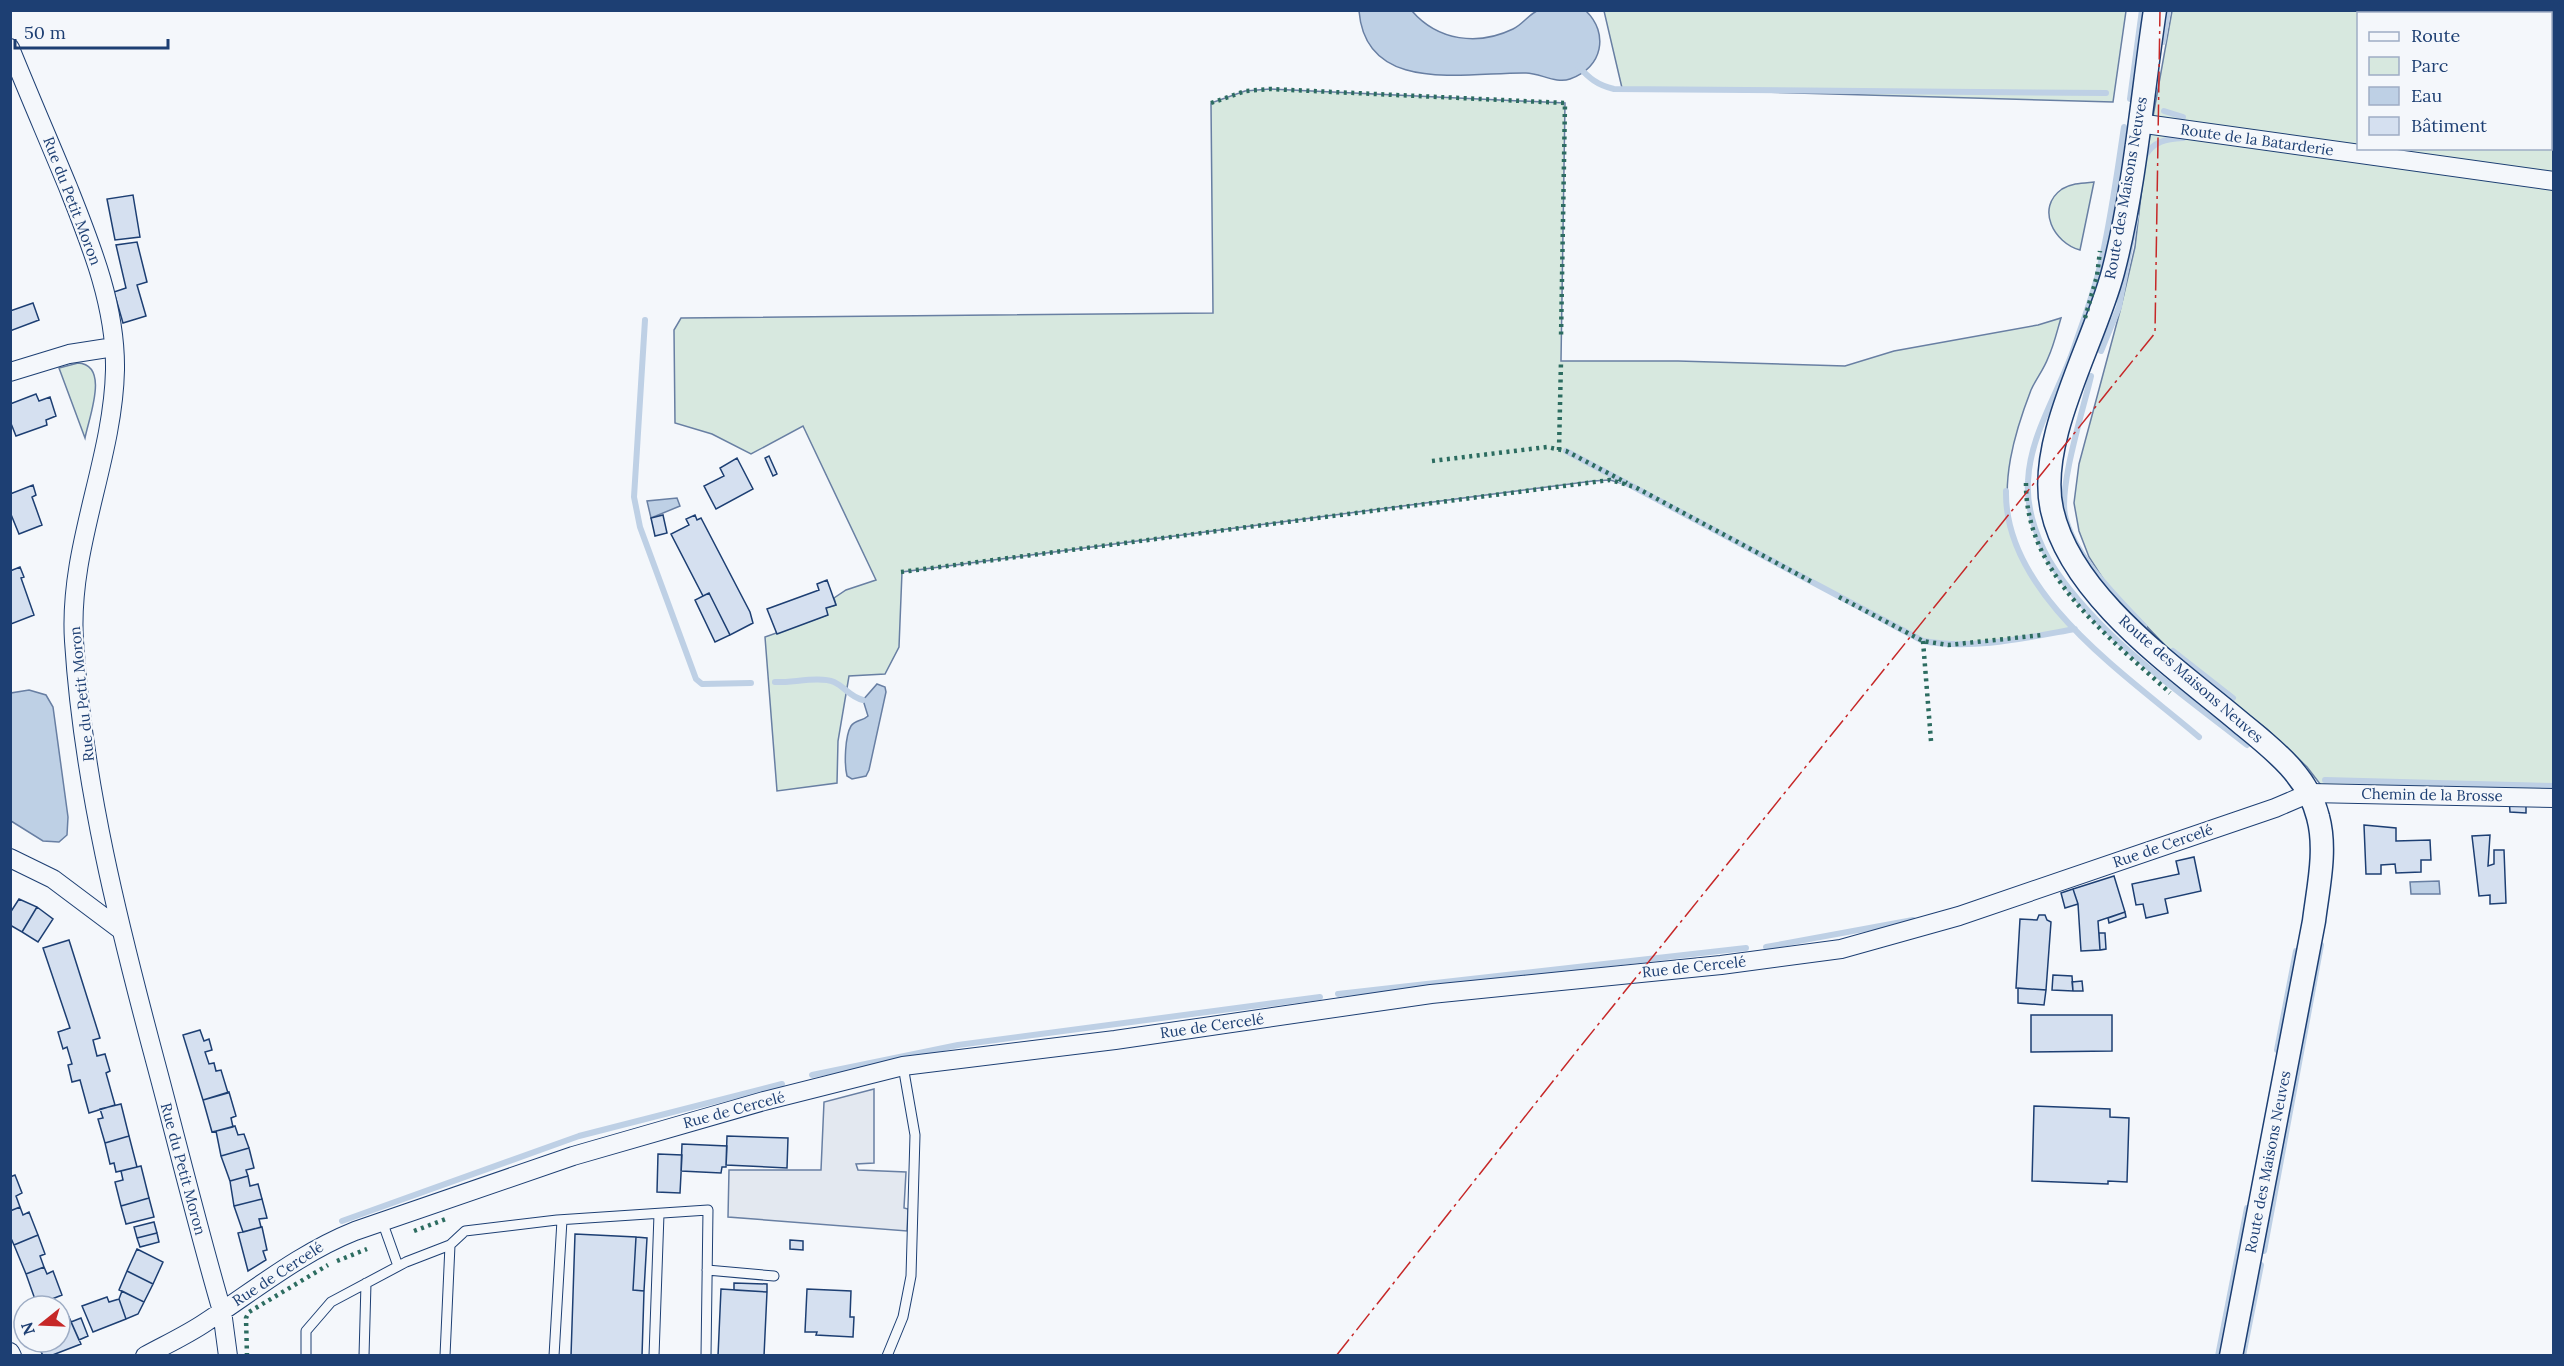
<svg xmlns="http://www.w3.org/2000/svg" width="2564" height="1366" font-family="Lora,serif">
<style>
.green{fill:#d7e8df;stroke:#687fa3;stroke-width:1.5;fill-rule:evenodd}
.parking{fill:#e3e8f0;stroke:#687fa3;stroke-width:1.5}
.water{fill:#bed0e5;stroke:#687fa3;stroke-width:1.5}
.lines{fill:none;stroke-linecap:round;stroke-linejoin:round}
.stream{stroke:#bed0e5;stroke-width:6}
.building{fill:#d5e0f0;stroke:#1d3f73;stroke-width:1.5}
.service-casing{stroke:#1d3f73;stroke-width:11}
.minor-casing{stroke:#1d3f73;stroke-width:20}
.tertiary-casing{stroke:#1d3f73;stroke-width:25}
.service{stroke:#f4f7fb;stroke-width:9}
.minor{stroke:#f4f7fb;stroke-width:18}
.tertiary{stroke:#f4f7fb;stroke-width:22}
.hedge{stroke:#2c6c60;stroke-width:4.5;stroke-dasharray:3 4.5;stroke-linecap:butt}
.power{stroke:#c62828;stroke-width:1.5;stroke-dasharray:21 4.5 3 4.5;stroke-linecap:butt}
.labels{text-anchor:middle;stroke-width:4.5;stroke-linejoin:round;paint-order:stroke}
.street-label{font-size:15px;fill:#1d3f73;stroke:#f4f7fb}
</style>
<rect width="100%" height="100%" fill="#f4f7fb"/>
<!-- green -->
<path class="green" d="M1604,11v-1l522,1 -13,91 -491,-14z
M2172,11h381v787l-226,-5 -20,-26 -40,-38 -84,-65 -76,-79 -18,-28 -10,-26 -5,-28 5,-39 41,-153 15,-64 10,-86zM2358,14h192v134h-192z
M1270,89l295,14 -4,258h117l167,5 49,-15 144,-26 23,-7c-4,13 -7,27 -13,40 -4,11 -12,21 -17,32 -39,101 -34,160 44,239 -50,9 -102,21 -152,12l-288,-154 -25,-7 -17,1 -691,91 -3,75 -14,27 -36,2 -11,65 -1,42 -60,8 -12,-154 62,-22 -1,-7 10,-3 -2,-7 12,-8 30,-10 -73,-154 -52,28 -39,-20 -37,-11 -1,-93 7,-12 532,-5 -2,-210 34,-12z
M2094,182l-14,68c-26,-7 -45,-42 -18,-61 10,-6 21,-6 32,-7z
M78,363c32,2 11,54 7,75l-26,-70z"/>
<!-- parking -->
<path class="parking" d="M874,1089v74l-18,1 2,6 48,2 -2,36 4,1 -1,22 -179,-14 1,-47h92l3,-68z"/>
<!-- water -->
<path class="water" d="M1359,11h53c26,30 66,35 101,18 9,-4 17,-16 26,-19 13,-3 33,0 47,1 23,22 17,57 -16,68 -14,5 -30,-6 -44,-6 -59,-1 -160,23 -167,-62z
M677,498l3,8 -29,12 -4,-17z
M877,684l8,3 1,5 -17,78 -3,6 -14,3 -5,-3c-3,-12 -2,-40 4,-50 4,-6 12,-5 17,-10l-5,-16z
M29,690l17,5 7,12 15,110 -1,18 -8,7 -16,-1 -32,-20v-128z
M2439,881l1,13h-29l-1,-12z"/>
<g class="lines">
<!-- stream -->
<path class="stream" d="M2163,42l5,-32
M1578,66c11,12 19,19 36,23l492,4
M2130,99l12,-89
M2164,111l19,6
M2124,127c-7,46 -13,93 -24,139 -6,27 -17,55 -26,82 -15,44 -44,86 -46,133 -2,30 11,65 28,90 48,70 125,122 191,174
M2145,156c9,-15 21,-17 38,-18
M645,320l-11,177 6,30 56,152 6,5 49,-1
M2101,351l18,-44 17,-91
M2091,376c-7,31 -32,109 -26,139 8,40 52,82 79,111
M1566,451l357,190c50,9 102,-3 152,-12
M2006,491c-2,104 122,185 193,246
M2173,651l60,47
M775,682c16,1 45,-6 59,0 11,5 16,15 29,18
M2325,780l229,6
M1766,947l147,-27
M1338,994l408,-46
M2277,1050l19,-99
M812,1075l146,-30 362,-48
M342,1221l237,-85 203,-52
M2264,1251l57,-306
M2218,1356l29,-148
M2243,1356l18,-91"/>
</g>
<!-- building -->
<path class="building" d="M133,195l7,42 -25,3 -8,-41z
M137,242l10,40 -10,3 9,31 -23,7 -9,-31 12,-4 -10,-43z
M33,303l6,17 -29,11v-20z
M36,394l3,7 11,-4 6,19 -10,4 1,5 -31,11 -6,-15v-17z
M769,456l8,18 -4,2 -8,-18z
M737,458l16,31 -37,20 -12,-23 20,-10 -4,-8z
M33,485l3,10 -4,2 10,28 -23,9 -9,-22v-18z
M663,515l4,18 -12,3 -4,-18z
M695,515l2,5 4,-2 49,94 3,11 -23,12 -21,-42 -6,3 -32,-62 18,-9 -3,-6z
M20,567l4,10 -3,1 13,37 -23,9 -1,-53z
M827,580l9,25 -10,3 2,7 -51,19 -10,-25 52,-19 -2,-6z
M709,593l21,42 -15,7 -20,-42z
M2509,797l17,1v15l-16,-1z
M2364,825l32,3v13l34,-1 1,20h-10v12l-25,1 -1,-9 -14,1v9h-15z
M2490,835l-2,31 6,-2v-14h10l2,53 -16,1v-9l-11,1 -7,-60z
M2194,857l7,34 -36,8 3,14 -22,5 -3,-14 -7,1 -4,-21 47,-10 -3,-13z
M2114,876l11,36 -27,9 2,29 -19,1 -3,-47 -5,-15z
M2073,889l5,15 -13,4 -4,-15z
M19,899l18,8 -15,25 -12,-7v-12z
M37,907l16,12 -15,23 -16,-10z
M2125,912l1,5 -17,6 -1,-5z
M2039,915h6l2,5 4,2 -5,68 -30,-2 4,-69 17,1z
M2099,933h6l1,16 -6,1z
M69,940l31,98 -7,2 4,16 8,-2 5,17 -4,2 9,32 -26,8 -9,-33 -8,2 -4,-17 4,-1 -5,-17 -4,2 -5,-17 12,-4 -27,-80z
M2053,975l19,1 1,15 -21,-1z
M2082,981l1,10h-10l-1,-9z
M2018,988l28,2 -2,15 -26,-2z
M2031,1015h81v36l-81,1z
M200,1030l4,11 5,-2 3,11 -7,2 4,12 5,-1 2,8 5,-1 7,23 -25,7 -20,-65z
M229,1092l7,24 -5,2 2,9 -21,5 -9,-32z
M121,1104l8,32 -24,7 -7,-24 5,-1 -3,-9z
M2034,1106l76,3v8l19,1 -2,64 -19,-1v3l-76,-3z
M235,1126l3,9 6,-1 5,14 -28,8 -5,-25z
M129,1136l8,31 -21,5 -2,-9 -4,1 -5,-21z
M727,1136l61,2 -1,30 -61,-3z
M682,1144l45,2 -1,21h-4l-1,6 -40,-2z
M249,1148l5,20 -8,2 2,6 -18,5 -9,-25z
M658,1154l24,1 -2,38 -23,-1z
M141,1166l8,32 -28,8 -6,-24 8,-2 -2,-9z
M15,1175l7,18 -6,3 4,11 -10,4v-34z
M248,1176l2,10 8,-2 4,15 -28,7 -4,-25z
M149,1198l5,19 -28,7 -5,-18z
M262,1199l5,19 -8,1 2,8 -18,5 -9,-26z
M20,1207l3,8 6,-3 9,23 -24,10 -4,-9v-25z
M154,1222l3,11 -20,5 -3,-11z
M262,1227l5,23 -4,1 3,9 -18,11 -10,-38z
M157,1233l2,9 -19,5 -3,-9z
M575,1234l61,3 -3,53 11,1 -2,65h-71z
M38,1235l7,19 -5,2 4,11 -18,7 -12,-29z
M636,1237l11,1 -3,53 -11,-1z
M790,1240l13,1v9l-13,-1z
M137,1249l26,13 -10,22 -26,-13z
M44,1267l3,7 6,-3 9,24 -25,10 -11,-31z
M127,1271l26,13 -9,18 -25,-12z
M734,1283l33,1v8l-33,-2z
M721,1289l46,3 -3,64h-46z
M807,1289l44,2 -1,26h4l-1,20 -37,-2 1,-3h-12z
M122,1291l22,11 -6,12 -12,5 -7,-20z
M107,1297l2,5 10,-3 7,20 -33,13 -11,-26z
M69,1317l12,27 -31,12h-7l-6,-14h23v-22z
M81,1318l7,18 -9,4 -8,-18z"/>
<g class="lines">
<!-- service casing -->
<g class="service-casing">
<path id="service" d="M382,1221l16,45
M707,1270l67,6
M306,1356v-25l25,-29 75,-40 44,-17 15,-14 92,-11 151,-10 -2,146
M364,1356l2,-73
M445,1356l5,-111
M554,1356l8,-136
M654,1356l5,-142
M887,1356l16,-39 8,-41 4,-141 -12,-69"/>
</g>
<!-- minor casing -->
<g class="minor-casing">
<path id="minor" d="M10,48c19,47 39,93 58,139 23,58 48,119 47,183 -2,91 -47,178 -41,271 9,143 45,285 82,423 22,82 42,165 66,247l6,45
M2138,123l416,58
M10,372l59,-18 45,-7
M10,858l43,21 68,51
M10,1352l2,4
M145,1356c20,-11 42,-21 61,-34 49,-32 94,-69 149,-91l218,-75 191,-55 139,-35 212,-26 316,-46 290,-29 120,-16 118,-33 316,-108 35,-15 244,5"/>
</g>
<!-- tertiary casing -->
<g class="tertiary-casing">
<path id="tertiary" d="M2155,10c-13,86 -20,178 -42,262 -18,70 -77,168 -61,238 19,87 124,158 189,213 32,26 67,53 77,94 9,33 0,71 -4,104l-83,435"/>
</g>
<!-- service -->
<use href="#service" class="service"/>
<!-- minor -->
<use href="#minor" class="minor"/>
<!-- tertiary -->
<use href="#tertiary" class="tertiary"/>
<!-- hedge -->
<path class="hedge" d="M1211,103l34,-12 25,-2 295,14 -4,235
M2085,318l12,-42 3,-25
M1559,450l2,-89
M1432,461l115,-14 19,4 61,32
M2026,483c-1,91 83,154 144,210
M901,572l709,-92 25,7 179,96
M1839,597l84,44 25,4 94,-10
M1923,641l8,100
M414,1231l32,-12
M337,1261l30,-12
M247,1356l-1,-38 3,-6 79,-47"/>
<!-- power -->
<path class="power" d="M1336,1356l240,-304 579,-719 5,-323"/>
</g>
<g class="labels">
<!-- street labels -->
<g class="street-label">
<text transform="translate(2257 140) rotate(8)" y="5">Route de la Batarderie</text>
<text transform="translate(2126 188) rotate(-80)" y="5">Route des Maisons Neuves</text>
<text transform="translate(72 201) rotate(69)" y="5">Rue du Petit Moron</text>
<text transform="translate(2191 679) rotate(41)" y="5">Route des Maisons Neuves</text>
<text transform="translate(82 694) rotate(-96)" y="5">Rue du Petit Moron</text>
<text transform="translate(2432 795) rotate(1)" y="5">Chemin de la Brosse</text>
<text transform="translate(2163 846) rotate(-19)" y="5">Rue de Cercelé</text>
<text transform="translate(1694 967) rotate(-6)" y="5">Rue de Cercelé</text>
<text transform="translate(1212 1026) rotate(-8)" y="5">Rue de Cercelé</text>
<text transform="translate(734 1110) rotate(-15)" y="5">Rue de Cercelé</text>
<text transform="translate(2268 1162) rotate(-79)" y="5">Route des Maisons Neuves</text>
<text transform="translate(183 1169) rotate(75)" y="5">Rue du Petit Moron</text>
<text transform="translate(278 1274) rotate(-33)" y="5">Rue de Cercelé</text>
</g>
</g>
<!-- border -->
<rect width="2564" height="1366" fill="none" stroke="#1d3f73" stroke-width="24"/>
<!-- legend -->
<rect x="2357" y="12" width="195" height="138" fill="#f4f7fb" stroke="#9eadc5" stroke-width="1.5"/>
<rect x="2369" y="32" width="30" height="9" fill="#f4f7fb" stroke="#9eadc5" stroke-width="1.5"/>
<text x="2411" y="42" font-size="18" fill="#1d3f73">Route</text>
<rect x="2369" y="57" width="30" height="18" fill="#d7e8df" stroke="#9eadc5" stroke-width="1.5"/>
<text x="2411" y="72" font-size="18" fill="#1d3f73">Parc</text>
<rect x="2369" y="87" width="30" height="18" fill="#bed0e5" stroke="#9eadc5" stroke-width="1.5"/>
<text x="2411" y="102" font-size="18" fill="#1d3f73">Eau</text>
<rect x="2369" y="117" width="30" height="18" fill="#d5e0f0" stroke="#9eadc5" stroke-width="1.5"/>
<text x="2411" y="132" font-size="18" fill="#1d3f73">Bâtiment</text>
<!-- north arrow -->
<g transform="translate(42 1324) rotate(252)"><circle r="28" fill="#f4f7fb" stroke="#9eadc5" stroke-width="1.5"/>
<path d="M0-4.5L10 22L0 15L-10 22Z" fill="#c62828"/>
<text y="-9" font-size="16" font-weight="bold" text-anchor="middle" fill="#1d3f73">N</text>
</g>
<!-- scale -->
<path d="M15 39v9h153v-9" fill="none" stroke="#1d3f73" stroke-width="3"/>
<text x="24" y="39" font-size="18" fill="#1d3f73" stroke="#f4f7fb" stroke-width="4.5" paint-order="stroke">50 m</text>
</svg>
